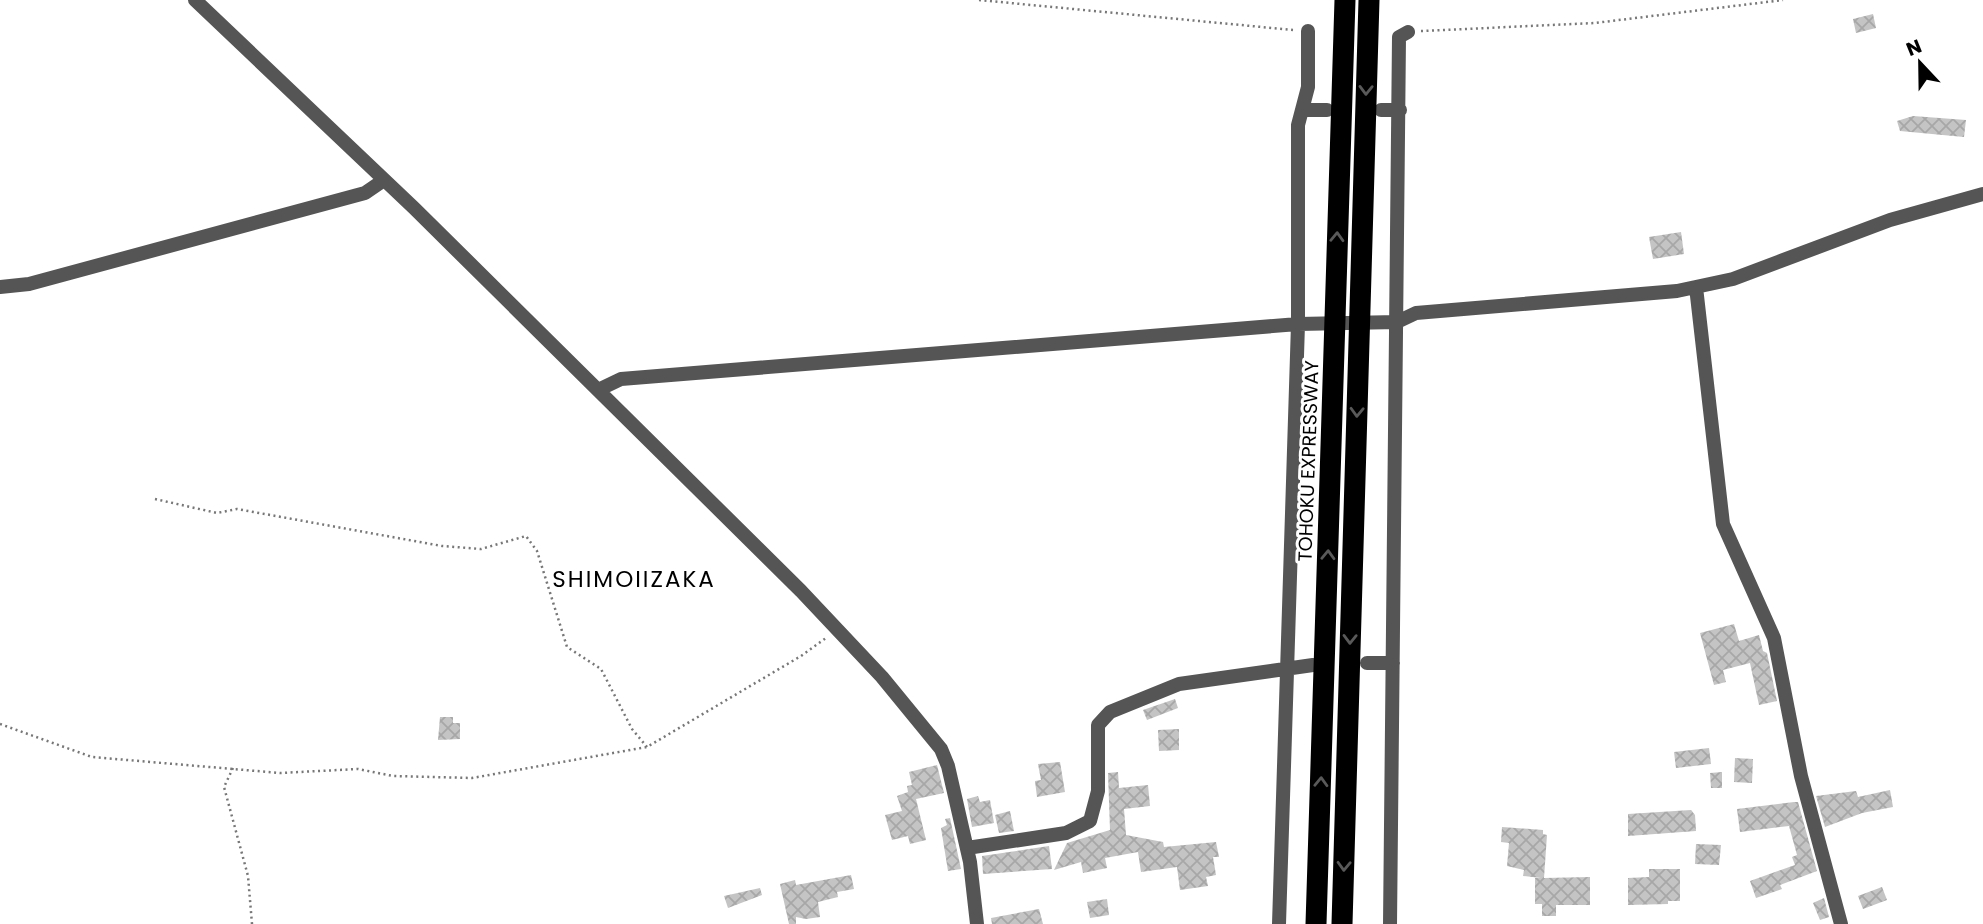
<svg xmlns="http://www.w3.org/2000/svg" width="1983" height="924" font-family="Poppins,sans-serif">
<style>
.building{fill:url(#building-cross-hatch)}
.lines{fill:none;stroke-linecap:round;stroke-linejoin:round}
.path{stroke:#777;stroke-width:2.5;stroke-dasharray:2 3.5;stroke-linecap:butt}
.minor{stroke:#555;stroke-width:14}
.motorway{stroke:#000;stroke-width:21}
.oneway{stroke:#595959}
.labels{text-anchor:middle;stroke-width:6;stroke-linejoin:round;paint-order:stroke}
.street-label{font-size:19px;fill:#000;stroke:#fff}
.quarter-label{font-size:23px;letter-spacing:2px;fill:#000;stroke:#fff}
</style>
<defs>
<pattern id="building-cross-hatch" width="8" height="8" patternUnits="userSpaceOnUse" patternTransform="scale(1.75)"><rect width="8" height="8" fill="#c4c4c4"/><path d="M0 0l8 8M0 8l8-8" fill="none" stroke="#a7a7a7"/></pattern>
</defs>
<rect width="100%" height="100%" fill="#fff"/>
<!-- building -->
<path class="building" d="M1873,14l3,14 -20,5 -3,-14z
M1913,116l53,4 -2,17 -64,-6 -3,-10z
M1681,232l3,22 -31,5 -4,-22z
M1734,624l5,17 20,-6 4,16 4,2 10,48 -18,4 -9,-42 -27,7 3,12 -12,3 -14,-52z
M1175,699l3,9 -31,12 -4,-10z
M440,717h13v6h7v16l-22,1z
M1179,729v21l-20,1 -1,-21z
M1709,748l2,16 -35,4 -2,-16z
M1735,758l18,1 -1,24 -18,-1z
M1060,762l5,30 -28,5 -2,-16 6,-1 -3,-16z
M937,765l7,28 -28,6 10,41 -16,4 -2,-8 -16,4 -7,-25 17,-4 -5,-15 11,-4 -1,-6 5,-1 -3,-13z
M1118,772l1,16 29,-3 2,21 -26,3 2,26 37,7 1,5 52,-5 3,15h-6l3,18 -10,2 2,9 -28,4 -3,-23 -36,5 -3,-20 -33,6 2,10 -24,5 -2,-11 -27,8 13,-27 43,-13 -2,-57z
M1722,772v16h-11l-1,-15z
M1890,790l3,17 -31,6 -37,14 -9,-31 40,-5 2,6z
M978,796l2,6 10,-2 4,23 -22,4 -5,-28z
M1794,802h4l19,69 -37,14 2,4 -26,9 -6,-17 45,-16 -3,-8 5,-2 -8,-29 -49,6 -3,-23z
M1691,810l4,5 1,16 -68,5v-22z
M1010,811l4,20 -15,2 -4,-18z
M950,818l11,51 -13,2 -7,-43 6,-3 -2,-6z
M1502,827l41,3v4l4,1 -3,43 46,-1v28h-34v11h-14v-12h-7v-26h6l-18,-2 1,-6 -17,-4 2,-23 -8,-1z
M1696,844l25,1 -2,20 -24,-1z
M1049,846l3,23 -69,5 -1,-18z
M1649,869h31v32h-12v3l-40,1v-27l21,-1z
M851,875l3,14 -17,3 1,5 -20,5 2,15 -14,2 -10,-2v7h-7l-9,-40 15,-4 1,5z
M1882,887l5,13 -24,9 -5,-13z
M760,888l2,7 -34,13 -4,-12z
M1824,898l5,19 -9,3 -7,-17z
M1107,899l2,16 -19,3 -3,-16z
M1039,909l4,15h-51l-1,-6z"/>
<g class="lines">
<!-- path -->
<path class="path" d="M979,0l314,30
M1421,31l174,-8 188,-23
M155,499l62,14 20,-4 205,37 39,3 45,-13 11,15 30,96 34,22 31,60 15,18
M0,724l92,33 188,16 78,-4 35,7 79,2 175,-31 154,-91 25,-18
M233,768l-9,19 24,89 4,48"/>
<!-- minor -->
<path class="minor" d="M195,0l219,208 387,383 81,86 59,72 7,17 22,96 7,62
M1302,110h25
M1381,110h19
M0,287l29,-3 336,-91 19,-13
M1696,287l27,237 51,114 27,138 40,148
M598,390l23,-11 677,-55 99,-2 19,-9 261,-22 56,-12 157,-59 93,-26
M1367,663h26
M967,848l99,-15 24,-12 8,-30v-66l12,-13 69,-28 134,-19
M1279,924l19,-600v-199l10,-38v-56
M1390,924l9,-887 9,-5"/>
<!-- motorway -->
<path class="motorway" d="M1316,924l29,-924
M1342,924l27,-924"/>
</g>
<!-- one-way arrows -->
<defs><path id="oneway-chevron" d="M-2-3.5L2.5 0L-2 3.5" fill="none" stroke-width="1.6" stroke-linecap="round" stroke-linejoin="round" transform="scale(1.75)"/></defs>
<g class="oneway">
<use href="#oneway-chevron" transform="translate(1366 90) rotate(91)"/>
<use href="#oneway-chevron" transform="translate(1337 237) rotate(-88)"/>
<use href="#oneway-chevron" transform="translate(1357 412) rotate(92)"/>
<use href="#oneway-chevron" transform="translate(1328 555) rotate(-88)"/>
<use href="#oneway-chevron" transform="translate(1350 639) rotate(91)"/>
<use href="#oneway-chevron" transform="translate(1321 782) rotate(-88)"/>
<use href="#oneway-chevron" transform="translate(1344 866) rotate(92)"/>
</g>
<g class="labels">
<!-- street labels -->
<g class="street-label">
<text transform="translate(1308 461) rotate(-88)" y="7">TOHOKU EXPRESSWAY</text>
</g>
<!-- quarter labels -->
<g class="quarter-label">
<text x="634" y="587">SHIMOIIZAKA</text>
</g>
</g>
<!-- north arrow -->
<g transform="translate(1920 63) rotate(338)" stroke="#ffffff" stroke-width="5" paint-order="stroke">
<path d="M0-5L12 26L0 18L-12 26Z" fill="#000000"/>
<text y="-10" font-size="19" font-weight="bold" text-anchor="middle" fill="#000000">N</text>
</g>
</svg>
